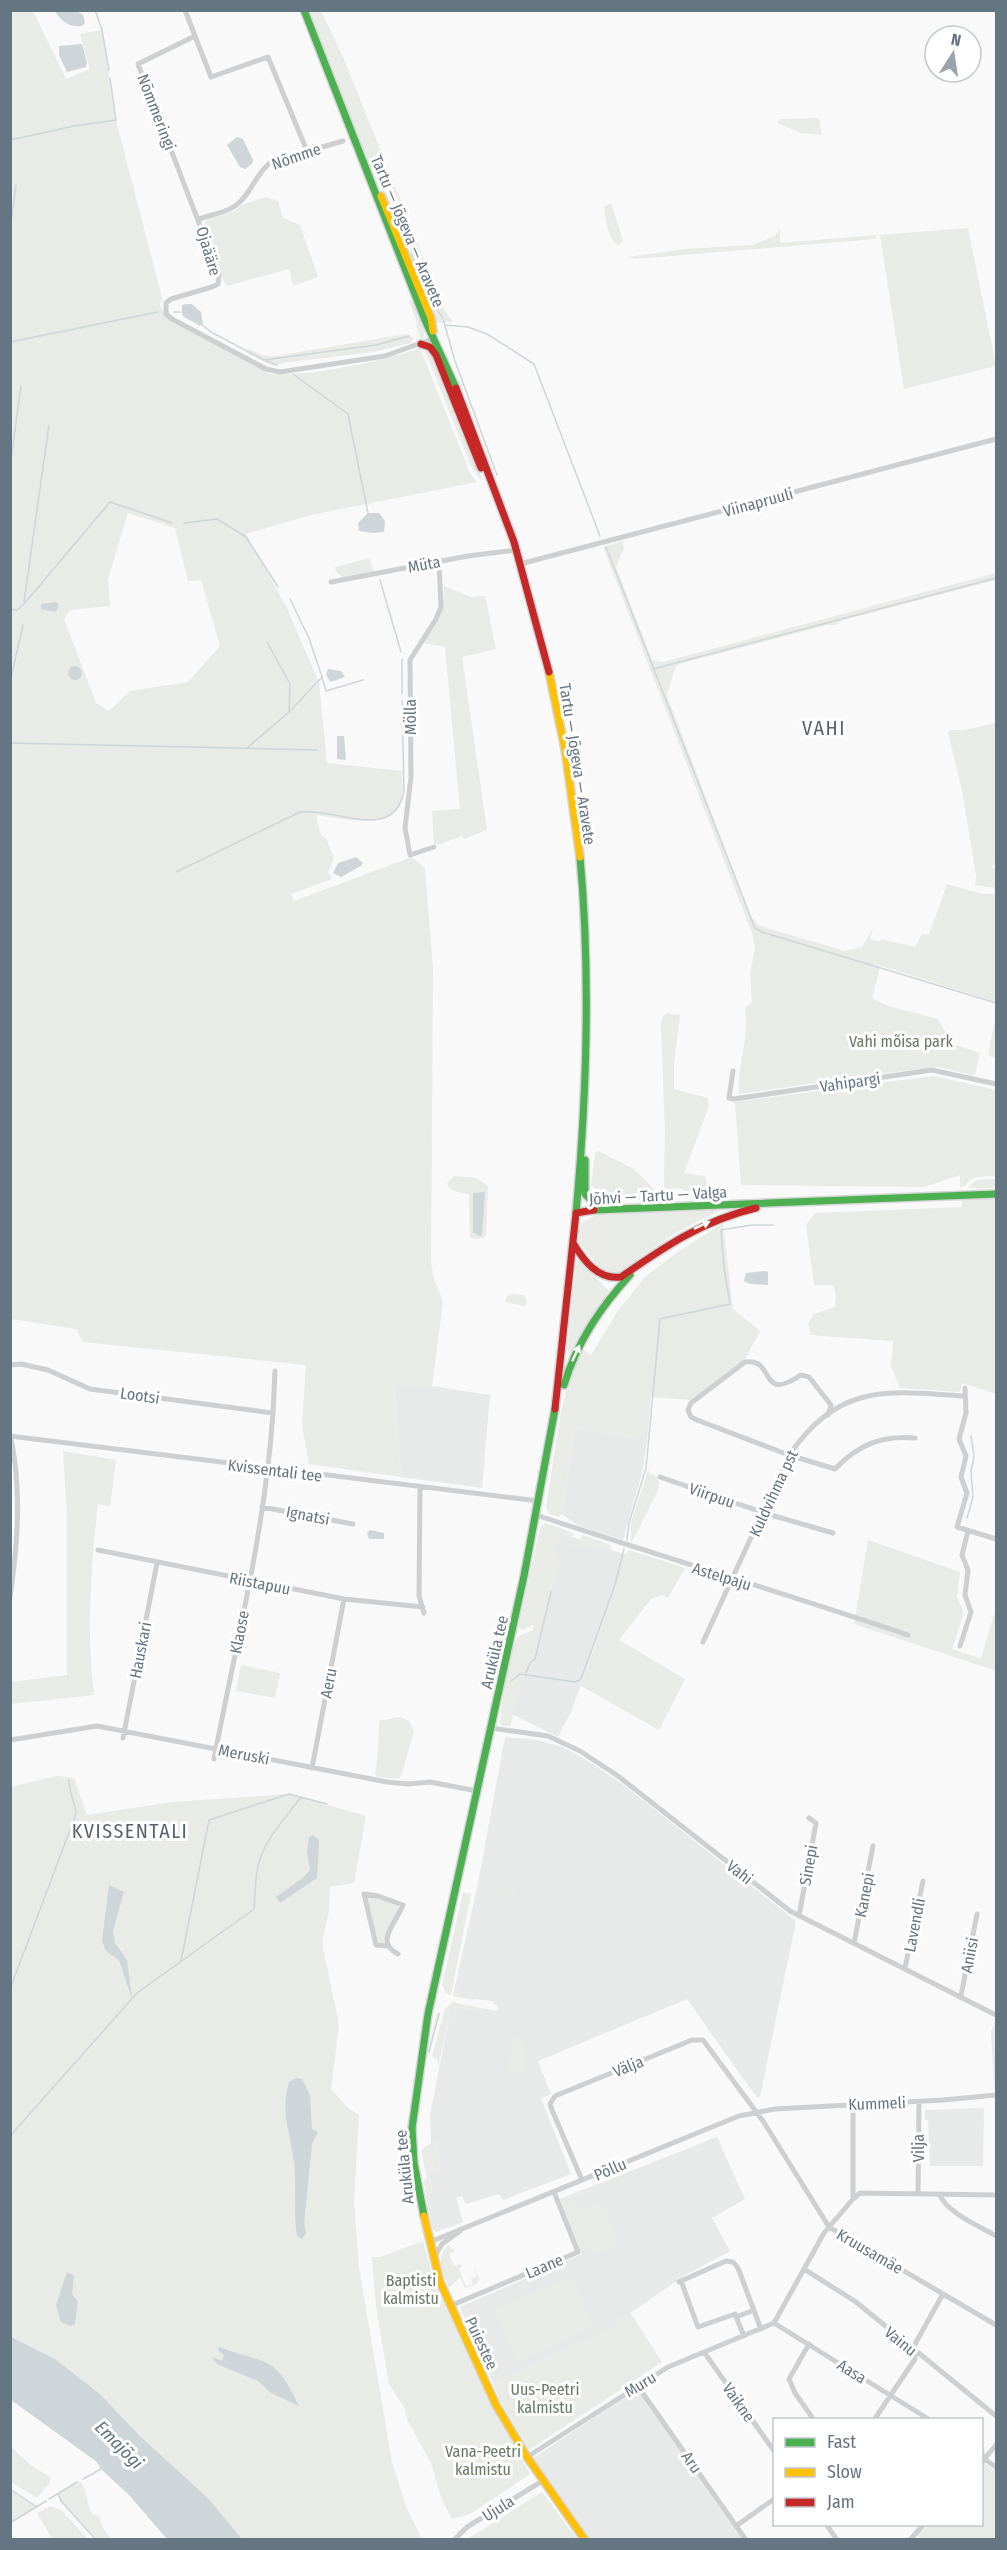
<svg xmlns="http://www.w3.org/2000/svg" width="1007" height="2550" font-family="'Fira Sans Condensed',sans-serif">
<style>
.built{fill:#e8e9e9}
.green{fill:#e8ebe6;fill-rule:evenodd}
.water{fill:#ced6d9}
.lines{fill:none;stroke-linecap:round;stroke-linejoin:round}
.stream{stroke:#ced6d9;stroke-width:1.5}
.fast-casing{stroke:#d5d6d7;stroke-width:10}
.slow-casing{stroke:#d5d6d7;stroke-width:10}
.jam-casing{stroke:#d5d6d7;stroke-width:10}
.street{stroke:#cecfd0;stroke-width:5}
.fast{stroke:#4caf50;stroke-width:7}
.slow{stroke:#ffc107;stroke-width:7}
.jam{stroke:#c62828;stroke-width:7}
.oneway{fill:#f6fbf6}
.labels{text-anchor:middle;stroke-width:6;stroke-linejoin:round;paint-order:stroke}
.street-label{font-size:16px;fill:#657683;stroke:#fff}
.park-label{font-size:16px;fill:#687a64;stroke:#fff}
.water-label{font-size:18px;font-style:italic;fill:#60757c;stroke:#fff}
.quarter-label{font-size:20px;letter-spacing:1.5px;fill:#57646e;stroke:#fff}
</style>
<rect width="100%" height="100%" fill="#f9f9f9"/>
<!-- built -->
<path class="built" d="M394,1386h38l58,9 -8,93 -81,-11z
M575,1427l72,14 -4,28 -20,71 -46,-15 -15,-11z
M557,1532l70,23 -55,155 -14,27 -46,-23z
M505,1737l32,3 26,7 28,16 34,23 171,135 -36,176h-3l-5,-6 -65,-92 -149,62 13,33 -10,4 30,76 -68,26 -4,-6 -33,10 -4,-8 -6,2 7,24 -27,10 -4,-4 -6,-32 6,-5 -3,-19 11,-4 -3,-26 -6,2 -1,-29 21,-108 46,4 1,-9 -45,-6 25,-113z
M996,2021v66h-2l-3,-56z
M984,2108l-1,58h-53l-2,-46h-3v-10z
M717,2137l28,62 -33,19 18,33 -46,25 -46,32 -22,12 2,6 -125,57 -33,-76 122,-53 -22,-55z
M637,2389l105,150h-154l-55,-81z"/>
<!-- green -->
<path class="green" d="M10,11h23l33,68 24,-10 -10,-35 22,-4 14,90 46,178 -2,7 8,14 102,55c38,3 114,-13 150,-26l50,125 7,9 -166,33 -65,19 40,72 33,77 8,80 75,8c0,9 2,19 0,28 -7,33 -62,19 -86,16l5,20 5,3 8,20 -6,14 4,7 -41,15 3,7 118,-44 13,11 8,100 -2,293 2,14 10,27 -11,84 -38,1 7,90 -92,-13 -7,-39 4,-60 -223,-23 -7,-13 -65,-10zM128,513l47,15 13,53 13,-1 19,66 -32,36 -58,9 -21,20 -13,-8 -32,-84 6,-9 40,-4 -2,-27z
M314,11h7l22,46 102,254 8,11 -18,1 -28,-70 5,-7 -17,-39 -5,1 -19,-39 -60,-150 -1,-4z
M819,118l3,17 -21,-2 -24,-10 3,-4z
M266,197l12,4 5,17 17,7 18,52 -25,9 -4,-17 -62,17 -4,-6 -18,-56 1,-4 29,-9 6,-6z
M611,203l12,38 -5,5c-9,-7 -13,-27 -14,-39z
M968,228l28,138 -92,23 -24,-154z
M780,229v14l96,-8v4l-241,20 -7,-2 56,-8 68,-4 23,-9z
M412,300l14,29 -4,11 -5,-9 -1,-12 -7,-18z
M406,334l8,4 -3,5 -38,9 -91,11 -9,3 -28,-14 4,-3 16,7h11z
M424,348l10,7 48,123 -2,1 -9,-13z
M623,541l1,7 -8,19 34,87 3,6 10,2 333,-89v7l-153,40 -8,5h-7l-149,39 -4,4 -8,27 79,209 5,13 9,9 85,25 17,-4 11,-19 -3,11 10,3 1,-3 34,8 7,-13 7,1 18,-51 36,10h13v108l-118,-37 2,3 -8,30 16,8 50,13 14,25 28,9 -5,21 -3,1 -33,-8 -70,8 -130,19c-2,-29 11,-57 6,-86l7,-6 -2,-29 5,-25 -3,-15 -149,-386z
M369,558l5,14 -32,5 -6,-6 -1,-4z
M444,586l27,11 14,-1 11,53 -34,8 25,173 -23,9 -2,-3 -24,9 -4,-1 -2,-33 28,-2 -15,-162 -22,-4 20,-37z
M996,723v138l-4,6 4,3v18l-21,-3 1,-10 -14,-85 -14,-57 2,-3h14z
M667,1013l13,2 -6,48v26l34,9 1,8 -25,67 21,3 2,7 7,9h-28l-7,-4 -13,2 -2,-3 1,-57 -4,-105 2,-9z
M994,1024h2v34l-8,-2z
M934,1076l62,14v86c-11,1 -25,-2 -31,10l-5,1v-12l-36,12 -183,-2 -6,-83z
M598,1151l36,18 24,24 -1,4c-24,5 -47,5 -66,-12l4,-32z
M454,1176l22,2 12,8 -2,49 -3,3 -9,1 -4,-3 -1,-41c-8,-4 -20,-2 -22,-12z
M996,1179v9h-28l8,-8z
M962,1199h34v195l-34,-11 -2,9 -60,-4 -9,-22 2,-25 -82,-6 -3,-11 6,-10 21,-7 1,-12 -3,-10h-19l-8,-60 9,-12 147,-6z
M717,1209l4,1 -46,23 -36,25 -14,14 -14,3 -9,-3 -23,-30v-16l7,-6 12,-6z
M723,1223l10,86 27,22 -15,28 -54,41 -40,-3 -4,44 -72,-14 -13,87 -4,3 -9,-3 -3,-7 14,-89 7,-32 14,-37 10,6 27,-44 27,-34 30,-23z
M577,1258l32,33 -37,61h-3l-2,-4z
M512,1294l12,1 3,7 -2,4 -20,-4 2,-5z
M63,1451l53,9 -6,46 -12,-2c-7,60 -12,131 -4,191l-83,9v-22l56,-7v-161z
M648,1470l2,4 6,2 3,6 -1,8 -27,54v-22z
M546,1523l27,10 1,2 -14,3 -6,14 6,10 -23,96h-3c-17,16 -17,47 -24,69l-9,-2 -1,-3c2,-16 7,-70 17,-83 4,-5 14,-8 20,-10l-2,-5 -13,6 -4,-4 22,-97 2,-4z
M583,1535l25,9 3,2 -1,4 -28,-3 -20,1 5,-5h10z
M868,1540l92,32 -3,25 7,16 -12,36 29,10 15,-52v64l-142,-47z
M629,1550l56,18 -17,30 -6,-3 -11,4 -32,41 66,39 -26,51 -78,-44 34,-97 8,-31z
M241,1665l39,8 -5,25 -39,-7z
M400,1717l9,4 5,10 -12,43 -3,5 -22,-2 -2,-3 3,-22 1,-31z
M56,1776l18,2 13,37 85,-13 117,-8 77,22 -12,67 -24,4 -1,24 -7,32 17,82 -8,64 17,19 11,7 -5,86 5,67 33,194 15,47 15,30h-180l-34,-41 -68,-62 -40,-42 -45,-35 -44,-23 -1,-549z
M485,1885l31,4 -18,117 -5,-2 2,-5h3l15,-104 -4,-1v-4z
M463,1892l8,2 -20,101 -5,-2 -4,-8z
M372,1896l28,11 -14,38 -8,1 -14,-49z
M462,1954l-4,41 17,3 -2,2 -20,-4z
M452,2002l45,9 -46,-4 -13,60v-7l-6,-4 13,-47z
M440,2012l-11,41 -1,-3 9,-37z
M513,2033c12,6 15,24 13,37l-7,3 -11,-1z
M437,2142l3,26 -11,4 3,23 -3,2 -3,-1 -2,-16 3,-1 -6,-29 7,-5z
M613,2178l2,6 -4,6 -4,-5 -34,14 5,11 24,-9 18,45 -23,7 -18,-6 -19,-48z
M423,2241l12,44 9,19 46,99 40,71 -60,40 -18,5 -10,-19 -11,-37 -23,-42 -4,-14 -15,-23 -13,-77 -4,-50h8z
M449,2245l6,6 -6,3 5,12 7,-2 1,3 -3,2 7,17 7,-2 -2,-5 6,-2 -4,-13 6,14 -2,6 -12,4 -5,-11 -11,11c-6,-14 -15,-32 0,-43z
M571,2275l23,51 -76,37 -24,-53z
M630,2312l32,50 -133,88 -29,-49 -7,-18 125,-57 -3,-6z
M10,2446l23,21 18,10 -2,7 -12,14 -26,-16z
M984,2463l12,8v68l-72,1 -7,-4 11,-11 54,-1v-58z
M80,2481c8,10 6,23 13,34l6,1 4,12 8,11h-15l-35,-38 -3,-7z
M11,2489l26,18 -26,16z
M542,2492l35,47h-109l1,-1z
M50,2506l11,4 27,29h-36l-15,-26z"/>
<!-- water -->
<path class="water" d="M55,11h22l6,4 2,8 -3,3c-13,1 -21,-4 -27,-15z
M82,44l5,19 -1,4 -19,5 -8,-17v-9z
M237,137l6,2 10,21 -1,4 -7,5 -5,-2 -13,-22z
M186,304h6l9,8 2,11 -3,3c-6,-5 -13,-6 -18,-11v-10z
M368,513h11l6,8 -1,11 -11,1 -14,-2 -1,-8z
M55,602l4,2 -3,8 -15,-3v-5z
M68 673a7 7 0 1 1 14 0a7 7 0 1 1-14 0Z
M328,669l13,2 4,6 -15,5 -4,-8z
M337,736h7l2,24 -9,-1z
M356,857l7,6 -2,3 -20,11 -8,-4 5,-10z
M485,1192l-3,43 -3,1 -6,-4v-39z
M765,1271l3,1v13l-18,-1 -6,-3 2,-8z
M370,1530l14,3v6h-15l-2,-6z
M313,1835l6,5 -2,38 -37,25 -4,-6 28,-20 6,-7 -3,-17 2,-16z
M109,1885l15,7 -11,39 2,12 12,17 5,39 -13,-39 -13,-9 -4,-10z
M296,2078l6,1 8,16 2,34 6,3 -6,12 -8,80 2,9 -4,6 -5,-3c-4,-25 0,-50 -3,-75 -4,-30 -14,-48 -5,-79z
M67,2272l7,4 -2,18 6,7 -3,23 -5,2 -9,-4 -5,-17z
M10,2336l45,23 45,35 40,42 68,62 34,41h-75l-38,-44 -28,-26 -4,-7 -86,-62z
M219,2347c49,18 55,7 80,59l-28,-13 -13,-12 -41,-17 -5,-7 10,4 2,-6 -6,-5z"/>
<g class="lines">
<!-- stream -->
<path class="stream" d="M95,10l7,20 7,40
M10,140l64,-14 42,-6 -6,-42
M10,229l6,-44
M415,250l-3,5 15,36 16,28 12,42 42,114
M174,312h6
M200,323l11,9 53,28 112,-15 33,-9
M445,325l23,2 19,7 47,30 66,172
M10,342l148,-30
M267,361l10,4
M293,374l55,40 20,99
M10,466l11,-80
M184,523l33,-4 29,18 32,50
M606,547l149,381 7,4 234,71
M380,580l21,72
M24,602l25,-177
M10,609l7,1 7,-6 86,-102 62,21
M267,642l23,42 -1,27
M402,659v35
M653,669l343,-91
M322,677l4,14 37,-11
M10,682l13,-57
M10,743l307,7
M247,748l42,-36 33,-35 -13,-39 -19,-39
M176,872l124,-60c35,-5 94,32 104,-21l-2,-90
M967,1518l6,-21 -2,-25 3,-16 -3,-20
M627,1540l2,-17 17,-55 14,-149 70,-15 -6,-36 -3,-38 31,-5h21
M526,1673l4,-10 5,-4 16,-67
M511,1681l9,-7 55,8 6,-3 34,-94 9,-36
M181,1961l28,-141 80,-26 38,10
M10,1989l66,-175c-1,-13 -7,-21 -7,-34
M429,2052l10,-38
M10,2136l127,-143 117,-84c1,-12 1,-26 3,-38 5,-30 27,-51 44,-74
M83,2479l18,-10
M10,2489l27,18
M58,2494l3,7 35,39
M49,2499l28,-17
M10,2523l36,-22
M10,2539l1,1"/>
<!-- fast casing -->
<g class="fast-casing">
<path id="fast" d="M304,10l121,310 31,68
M585,1160v34l15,15
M594,1210l402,-16
M576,1213c11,-119 15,-236 4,-356
M564,1385c13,-43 36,-77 66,-110
M424,2216l-10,-53 -2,-35 16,-114 96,-438 31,-167"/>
</g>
<!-- slow casing -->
<g class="slow-casing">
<path id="slow" d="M381,196l50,122 2,13
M549,672l16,77 15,108
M424,2216l16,66 56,123 31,52 58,83"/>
</g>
<!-- jam casing -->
<g class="jam-casing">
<path id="jam" d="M421,344l9,3 6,8 45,113
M456,388l58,154 35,130
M573,1243c11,18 25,37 48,34 43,-30 83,-57 135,-69
M555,1409l21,-196 18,-3"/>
</g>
<!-- street -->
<path class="street" d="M185,10l10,26
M307,151l-39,-94 -57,20 -16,-41 -57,28 81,211 -1,9 -6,3 -41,12 -5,4v11l6,5 94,50 14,3 105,-16 50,-18
M199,219c11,-4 26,-6 36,-13 16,-11 20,-32 36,-44l72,-21
M520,564l476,-125
M331,582l137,-26 48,-6
M434,847l-24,8 -5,-27 6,-51 -1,-117 26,-41 5,-12 -2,-45
M733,1071l-4,27 5,1 198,-29 64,14
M10,1365l11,-1 27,6 42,19 183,24c-8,117 -37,231 -59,346
M965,1388l1,25 -7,26 7,17 -5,21 6,16 -10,34 39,12
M273,1413l2,-42
M828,1415l3,-10 -22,-28 -8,-2c-43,29 -25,-18 -56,-13l-54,41 -3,7 3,7 6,3 92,35 46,14c23,-24 46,-34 80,-31
M10,1434c12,53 8,109 0,163
M10,1436l529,65
M660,1477l104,36 69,20
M420,1488l-1,108 5,17
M262,1507l91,17
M536,1515c124,41 248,78 372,120
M98,1550l246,49 79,8
M703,1642l86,-187c52,-73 97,-64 176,-59
M960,1646l11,-34 -6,-17 3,-25 -6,-15 6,-24
M491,1728l57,8 32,15 38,25 172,135 206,104
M123,1738l34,-175
M10,1740l87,-14 290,56 21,2 22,-2 47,9
M312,1768l32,-169
M799,1916l17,-93 -7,-5
M854,1943l19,-97
M387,1946l-11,-1 -12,-51 14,2 25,9c-7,18 -29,37 -5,49
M905,1968l18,-87
M961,1996l16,-82
M582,2180l-30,-70 -2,-6 5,-8 137,-56h11l60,81 66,106 167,98
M918,2194l1,-92
M940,2195c6,17 41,32 56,41
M853,2199l7,-6 136,2
M430,2242l309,-126 36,-7 168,-9 53,-5
M435,2256l7,-12 18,-13
M804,2269l52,33 140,114
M681,2281l45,-20 7,1 5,6 23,61
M679,2282l2,-1 17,46 37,-13 9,22
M450,2306l128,-54 -24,-60
M736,2317l18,-7
M774,2323l156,97
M809,2344l-20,35 6,14 19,27
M704,2352l70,99
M637,2385l109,155
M874,2420l41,-61v-15l28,-50
M982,2454l2,5 12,8
M527,2457l141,-90 106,-44 50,-90 29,-34v-95
M982,2462l14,-17
M826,2524l11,16
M736,2526l38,-27
M454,2540l13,-13 77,-47
M910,2540l14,-16"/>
<!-- fast -->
<use href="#fast" class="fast"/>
<!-- slow -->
<use href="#slow" class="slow"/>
<!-- jam -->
<use href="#jam" class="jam"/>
</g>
<!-- one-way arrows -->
<defs><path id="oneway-solid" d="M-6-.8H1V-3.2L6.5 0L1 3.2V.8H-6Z" transform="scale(1.5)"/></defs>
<g class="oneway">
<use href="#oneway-solid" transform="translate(702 1225) rotate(-25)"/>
<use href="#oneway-solid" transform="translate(576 1353) rotate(-65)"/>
</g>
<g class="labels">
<!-- street labels -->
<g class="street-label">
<text transform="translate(157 112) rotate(69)" y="6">Nõmmeringi</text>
<text transform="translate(296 156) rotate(-19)" y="6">Nõmme</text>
<text transform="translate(408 231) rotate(67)" y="6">Tartu — Jõgeva — Aravete</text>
<text transform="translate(209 251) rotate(73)" y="6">Ojaääre</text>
<text transform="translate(758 502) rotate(-15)" y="6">Viinapruuli</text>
<text transform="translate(424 564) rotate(-11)" y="6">Müta</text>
<text transform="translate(410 717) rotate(-90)" y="6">Mölla</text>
<text transform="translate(578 764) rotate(81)" y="6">Tartu — Jõgeva — Aravete</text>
<text transform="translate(850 1082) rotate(-8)" y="6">Vahipargi</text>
<text transform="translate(658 1195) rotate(-3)" y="6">Jõhvi — Tartu — Valga</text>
<text transform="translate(140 1395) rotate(8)" y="6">Lootsi</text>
<text transform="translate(275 1470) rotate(7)" y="6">Kvissentali tee</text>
<text transform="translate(773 1493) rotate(-65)" y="6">Kuldvihma pst</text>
<text transform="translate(712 1495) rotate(19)" y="6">Viirpuu</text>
<text transform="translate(308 1515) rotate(11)" y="6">Ignatsi</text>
<text transform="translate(722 1576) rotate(17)" y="6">Astelpaju</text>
<text transform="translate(260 1583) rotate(11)" y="6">Riistapuu</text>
<text transform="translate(239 1632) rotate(-79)" y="6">Klaose</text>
<text transform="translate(140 1650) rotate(-79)" y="6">Hauskari</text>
<text transform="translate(494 1652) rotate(-77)" y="6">Aruküla tee</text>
<text transform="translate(328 1683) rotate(-79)" y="6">Aeru</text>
<text transform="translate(244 1754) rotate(11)" y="6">Meruski</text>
<text transform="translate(808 1865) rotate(-80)" y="6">Sinepi</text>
<text transform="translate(740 1872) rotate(38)" y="6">Vahi</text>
<text transform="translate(864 1895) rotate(-79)" y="6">Kanepi</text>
<text transform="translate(914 1925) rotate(-79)" y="6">Lavendli</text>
<text transform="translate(969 1955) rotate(-79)" y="6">Aniisi</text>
<text transform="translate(628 2066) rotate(-22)" y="6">Välja</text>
<text transform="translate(877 2103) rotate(-2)" y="6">Kummeli</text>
<text transform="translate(918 2148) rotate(-90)" y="6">Vilja</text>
<text transform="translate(404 2167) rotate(-96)" y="6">Aruküla tee</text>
<text transform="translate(610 2169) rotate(-23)" y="6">Põllu</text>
<text transform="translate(870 2251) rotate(30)" y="6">Kruusamäe</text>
<text transform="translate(544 2266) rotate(-23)" y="6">Laane</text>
<text transform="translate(901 2341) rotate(39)" y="6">Vainu</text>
<text transform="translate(482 2343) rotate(65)" y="6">Puiestee</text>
<text transform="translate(852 2371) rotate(32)" y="6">Aasa</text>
<text transform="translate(640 2384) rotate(-31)" y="6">Muru</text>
<text transform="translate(739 2402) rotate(55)" y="6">Vaikne</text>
<text transform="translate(692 2462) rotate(55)" y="6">Aru</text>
<text transform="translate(498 2508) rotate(-32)" y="6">Ujula</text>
</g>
<!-- park labels -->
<g class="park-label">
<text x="901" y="1047">Vahi mõisa park</text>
<text x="411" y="2286">Baptisti<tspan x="411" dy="18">kalmistu</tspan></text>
<text x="545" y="2395">Uus-Peetri<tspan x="545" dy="18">kalmistu</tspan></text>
<text x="483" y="2457">Vana-Peetri<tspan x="483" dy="18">kalmistu</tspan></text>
</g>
<!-- water labels -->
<g class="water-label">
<text transform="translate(119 2445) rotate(45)" y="6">Emajõgi</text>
</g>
<!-- quarter labels -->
<g class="quarter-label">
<text x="824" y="735">VAHI</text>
<text x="130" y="1838">KVISSENTALI</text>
</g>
</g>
<!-- border -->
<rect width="1007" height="2550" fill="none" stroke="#657683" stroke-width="24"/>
<!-- legend -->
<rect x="773" y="2418" width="210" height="108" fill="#ffffff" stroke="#c1c8cd" stroke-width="1.5"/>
<rect x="785" y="2438" width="30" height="9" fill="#4caf50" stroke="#c1c8cd" stroke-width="1.5"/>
<text x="827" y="2448" font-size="18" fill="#657683">Fast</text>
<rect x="785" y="2468" width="30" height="9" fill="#ffc107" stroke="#c1c8cd" stroke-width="1.5"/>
<text x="827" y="2478" font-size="18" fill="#657683">Slow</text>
<rect x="785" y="2498" width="30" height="9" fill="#c62828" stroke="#c1c8cd" stroke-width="1.5"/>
<text x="827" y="2508" font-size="18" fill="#657683">Jam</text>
<!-- north arrow -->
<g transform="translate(953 54) rotate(12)"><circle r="28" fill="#ffffff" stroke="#c1c8cd" stroke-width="1.5"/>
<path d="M0-4.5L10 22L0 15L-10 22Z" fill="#99a4ac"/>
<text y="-9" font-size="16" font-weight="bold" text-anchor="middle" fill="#657683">N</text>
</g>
</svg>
